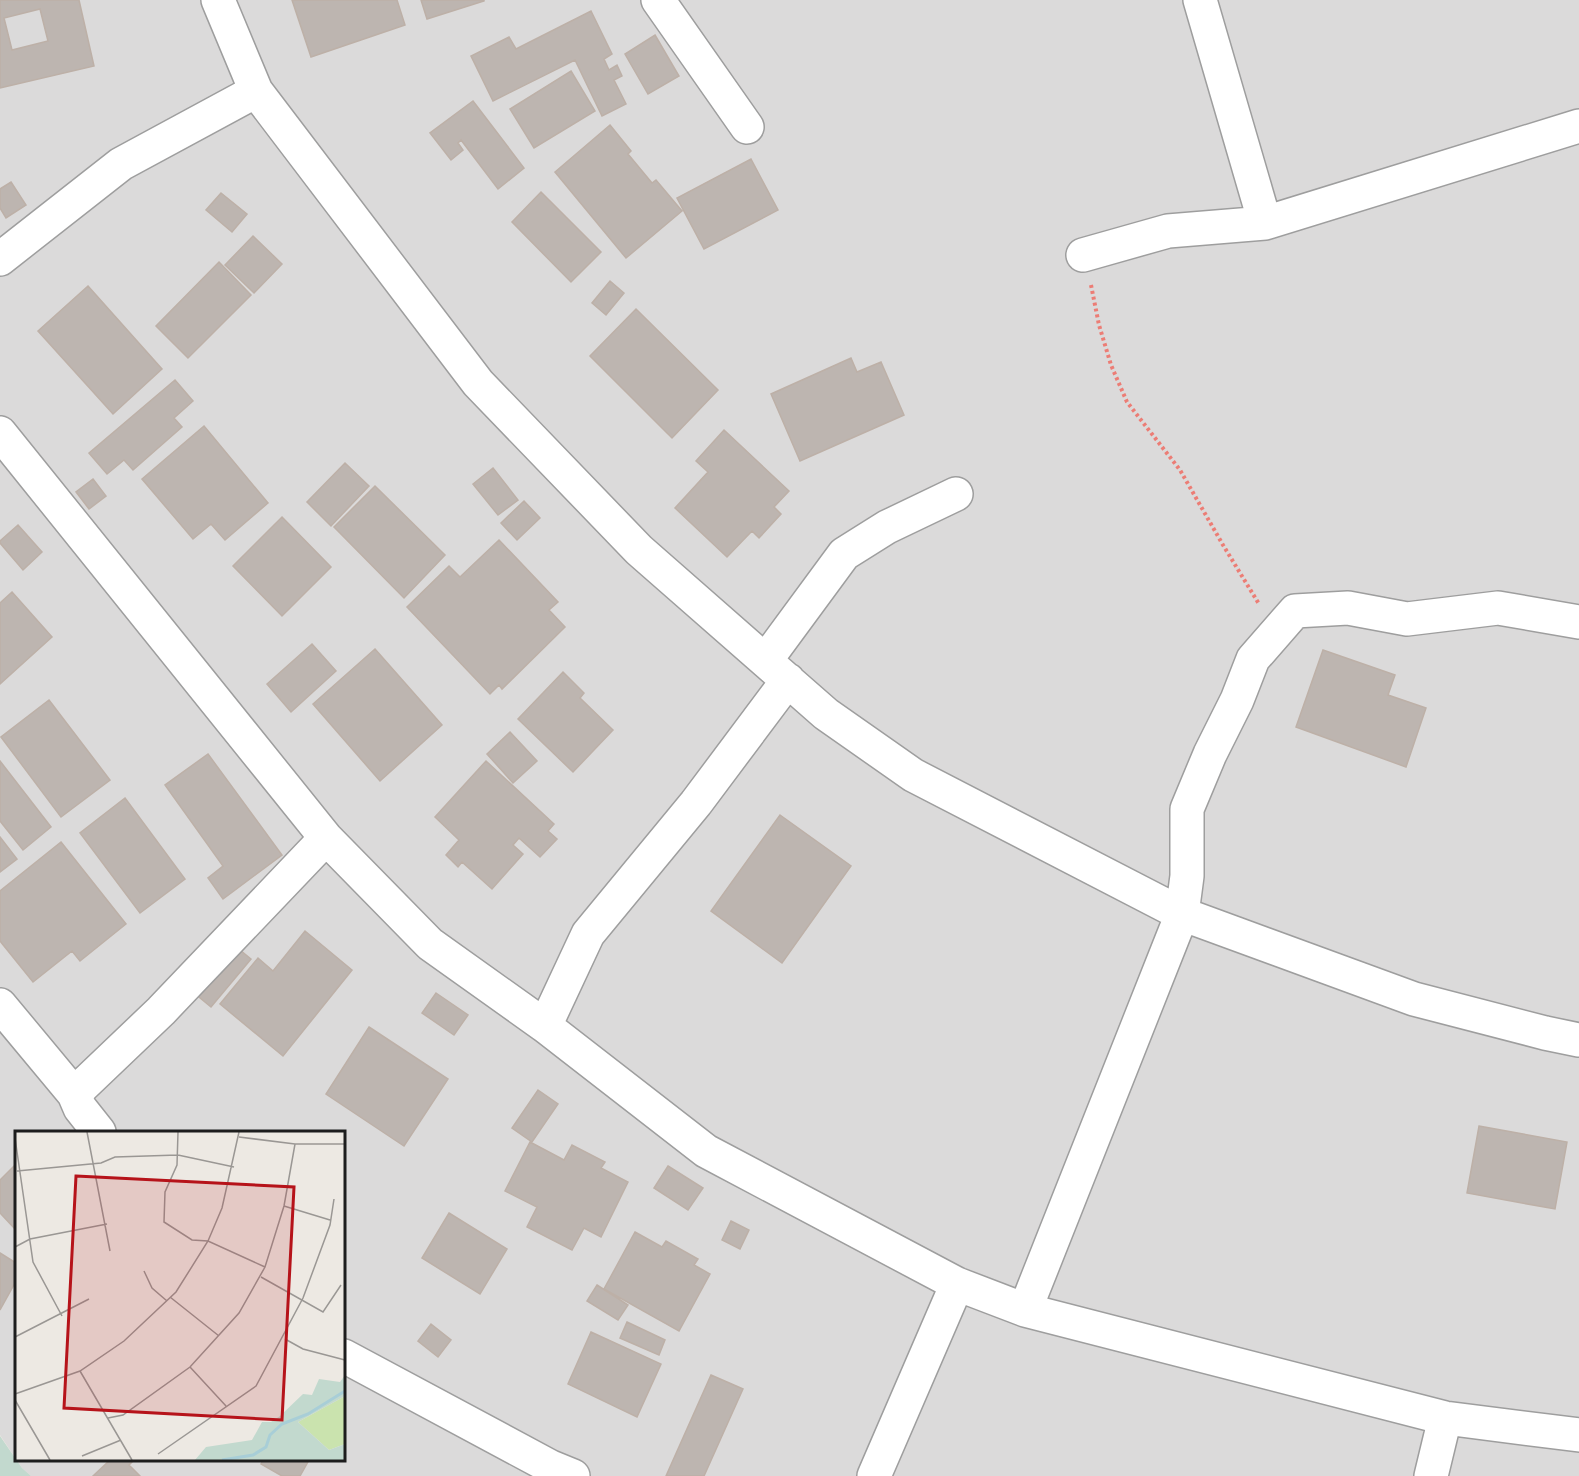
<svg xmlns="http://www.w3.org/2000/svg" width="1579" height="1476" font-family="'Fira Sans',sans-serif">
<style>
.residential{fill:#dbdada}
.wetland{fill:#c2d9ce}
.building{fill:#bdb5b0;stroke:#bdb0a7;stroke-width:1.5;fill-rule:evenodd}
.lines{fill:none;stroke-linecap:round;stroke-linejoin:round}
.minor-casing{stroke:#9e9e9e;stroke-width:36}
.path{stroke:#ec7d75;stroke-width:4;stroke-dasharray:3 3;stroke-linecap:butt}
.minor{stroke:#fff;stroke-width:33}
.inset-river{fill:none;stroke:#a8ced7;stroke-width:3}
.inset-road{fill:none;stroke:#9a9794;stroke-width:1.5}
.view{fill:#b6131a;fill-opacity:0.15;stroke:#b6131a;stroke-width:3}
.inset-edge{fill:none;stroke:#1d1d1d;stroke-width:3}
</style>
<rect width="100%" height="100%" fill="#ede9e3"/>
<!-- residential -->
<path class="residential" d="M0,0h1579v1476h-1548l-9,-8 -5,-8h327v-328h-328v327l-16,-24z"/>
<!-- wetland -->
<path class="wetland" d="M0,1436l22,32 9,8h-31z"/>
<!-- building -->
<path class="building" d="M0,0h79l15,66 -94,22zM40,9l8,32 -36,9 -8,-32z
M292,0h105l8,25 -94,32z
M421,0h63v1l-57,18z
M591,11l21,43 -8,5 5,11 8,-5 5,11 -8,4 12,24 -24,12 -27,-56 -82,41 -22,-45 38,-19 7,12z
M655,35l24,41 -31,18 -23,-40z
M571,71l24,40 -61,37 -24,-39z
M473,101l51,67 -26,21 -37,-49 -3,3 5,7 -12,10 -21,-27z
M610,125l21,26 -3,3 24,29 4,-3 26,31 -56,47 -71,-86z
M751,159l27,51 -74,39 -27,-51z
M11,182l15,23 -20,13 -6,-10v-19z
M541,192l60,60 -30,30 -59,-60z
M221,193l26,21 -15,18 -26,-22z
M253,236l29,28 -28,29 -29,-28z
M219,262l32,33 -63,63 -32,-32z
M610,281l14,12 -18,22 -14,-12z
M88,286l74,83 -49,45 -75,-83z
M636,309l82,81 -46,48 -82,-82z
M851,358l6,14 24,-10 23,53 -104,46 -29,-67z
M175,380l18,21 -19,17 8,9 -49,43 -9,-10 -17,14 -18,-21z
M204,426l64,77 -43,37 -14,-16 -18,15 -51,-60z
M724,430l65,61 -15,16 7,7 -22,24 -7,-7 -25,26 -52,-49 33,-36 -12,-11z
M345,463l24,23 -38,40 -24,-24z
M493,468l25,32 -20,15 -25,-31z
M93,479l13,17 -17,13 -13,-17z
M375,486l70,69 -41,43 -70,-71z
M524,501l16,17 -23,22 -16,-17z
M282,517l49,50 -49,49 -49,-50z
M18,525l24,27 -19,18 -23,-27v-2z
M499,540l59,62 -9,8 16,17 -63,62 -3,-4 -9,9 -83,-87 42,-41 11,11z
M12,592l40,45 -52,47v-81z
M312,644l24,27 -45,41 -24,-28z
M375,649l67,76 -62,56 -67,-77z
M1323,650l72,25 -7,20 38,13 -20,59 -110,-40z
M563,672l21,21 -4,5 33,32 -40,42 -55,-53z
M49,700l61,80 -49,37 -60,-80z
M510,732l27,29 -24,22 -26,-29z
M208,754l74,101 -59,44 -15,-21 15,-12 -58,-81z
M0,761l51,66 -28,23 -23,-29z
M486,761l68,63 -6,7 9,8 -17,18 -21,-19 -6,7 10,9 -31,35 -30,-27 -4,5 -12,-12 13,-15 -24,-23z
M125,798l60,81 -45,34 -60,-80z
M780,815l71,51 -69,97 -71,-52z
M0,837l17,22 -17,13z
M61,842l65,82 -46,37 -8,-10 -39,31 -33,-41v-50z
M305,931l47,39 -69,86 -63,-52 38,-46 15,13z
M234,945l17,14 -40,48 -17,-14z
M436,993l32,22 -14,20 -32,-22z
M369,1027l79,52 -44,67 -78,-52z
M538,1090l20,14 -26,38 -20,-14z
M1479,1126l88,16 -12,67 -88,-16z
M530,1142l34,18 8,-15 33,17 -4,6 27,14 -27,55 -17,-9 -12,22 -45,-23 10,-20 -32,-16z
M16,1164v66l-16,-17v-33z
M668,1166l35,22 -15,22 -34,-22z
M449,1213l58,36 -27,45 -58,-36z
M731,1221l18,9 -9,19 -18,-9z
M635,1232l27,15 4,-6 32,18 -4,6 16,9 -31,57 -75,-42z
M0,1253l16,10v18l-16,29z
M597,1285l31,20 -10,15 -31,-19z
M627,1322l38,18 -6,15 -39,-17z
M431,1324l20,16 -13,17 -20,-16z
M591,1332l70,32 -24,53 -69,-33z
M711,1375l32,14 -39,87h-38z
M110,1460h20l2,2 -3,3 11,11h-47z
M263,1460h46l-9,16h-18l-21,-12z"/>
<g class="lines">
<!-- minor casing -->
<g class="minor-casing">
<path id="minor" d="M218,0l38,91 222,292 161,167 187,164 87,61 269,139 232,85 131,34 34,7
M658,0l89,127
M1200,0l65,223
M1083,255l85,-24 97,-8 314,-97
M0,259l121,-95 135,-73
M0,433l326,405 104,106 115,82 161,125 251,133 68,26 420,108 134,17
M766,660l78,-106 43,-27 69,-33
M0,1005l74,89 6,14 19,24
M545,1026l43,-92 108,-131 92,-123
M74,1094l87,-83 165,-173
M1025,1310l157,-396 5,-38v-67l23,-55 27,-54 16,-41 42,-48 53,-3 59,11 91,-11 81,14
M344,1356l207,111 22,9
M874,1476l83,-192
M1431,1476l14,-58"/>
</g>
<!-- path -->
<path class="path" d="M1091,285l8,40 12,40 16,37 53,68 43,75 36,59"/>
<!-- minor -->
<use href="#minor" class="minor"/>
</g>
<!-- overview -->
<g transform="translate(15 1131)">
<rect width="330" height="330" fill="#ede9e3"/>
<path d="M330,265v48l-16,6 -31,-28z" fill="#cae3ae"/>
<path d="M330,244v21l-47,26 31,28 16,-6v16h-150l11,-13 46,-7 10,-18h9l9,-6 23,-22 9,1 7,-16 21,3z" fill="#c2d9ce"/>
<path class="inset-river" d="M207,329l31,-5 13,-8 4,-12 12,-11 26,-10 37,-23"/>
<path class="inset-road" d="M72,1l23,119M163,1l-1,33 -12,27 -1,30 28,18 16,1 57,26M224,6l56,7h50M0,7l18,124 29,54M2,40l84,-8 14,-6 63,-2 56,12M269,75l46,14M0,116l15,-8 77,-15M129,140l8,17 15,13M246,146l62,35 18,-27M155,166l49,39M0,206l74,-38M270,208l18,10 42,11M175,236l36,39M65,240l52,89M0,263l65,-23 44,-30 52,-49 32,-51 14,-33 17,-76M0,269l35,60M93,287l15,-3 67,-48 49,-54 26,-46 19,-61 11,-62M143,323l98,-68 47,-88 27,-73 4,-26M67,325l39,-16"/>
<path class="view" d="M61,45l218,11 -12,233 -218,-12z"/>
<rect width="330" height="330" class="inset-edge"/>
</g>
</svg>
